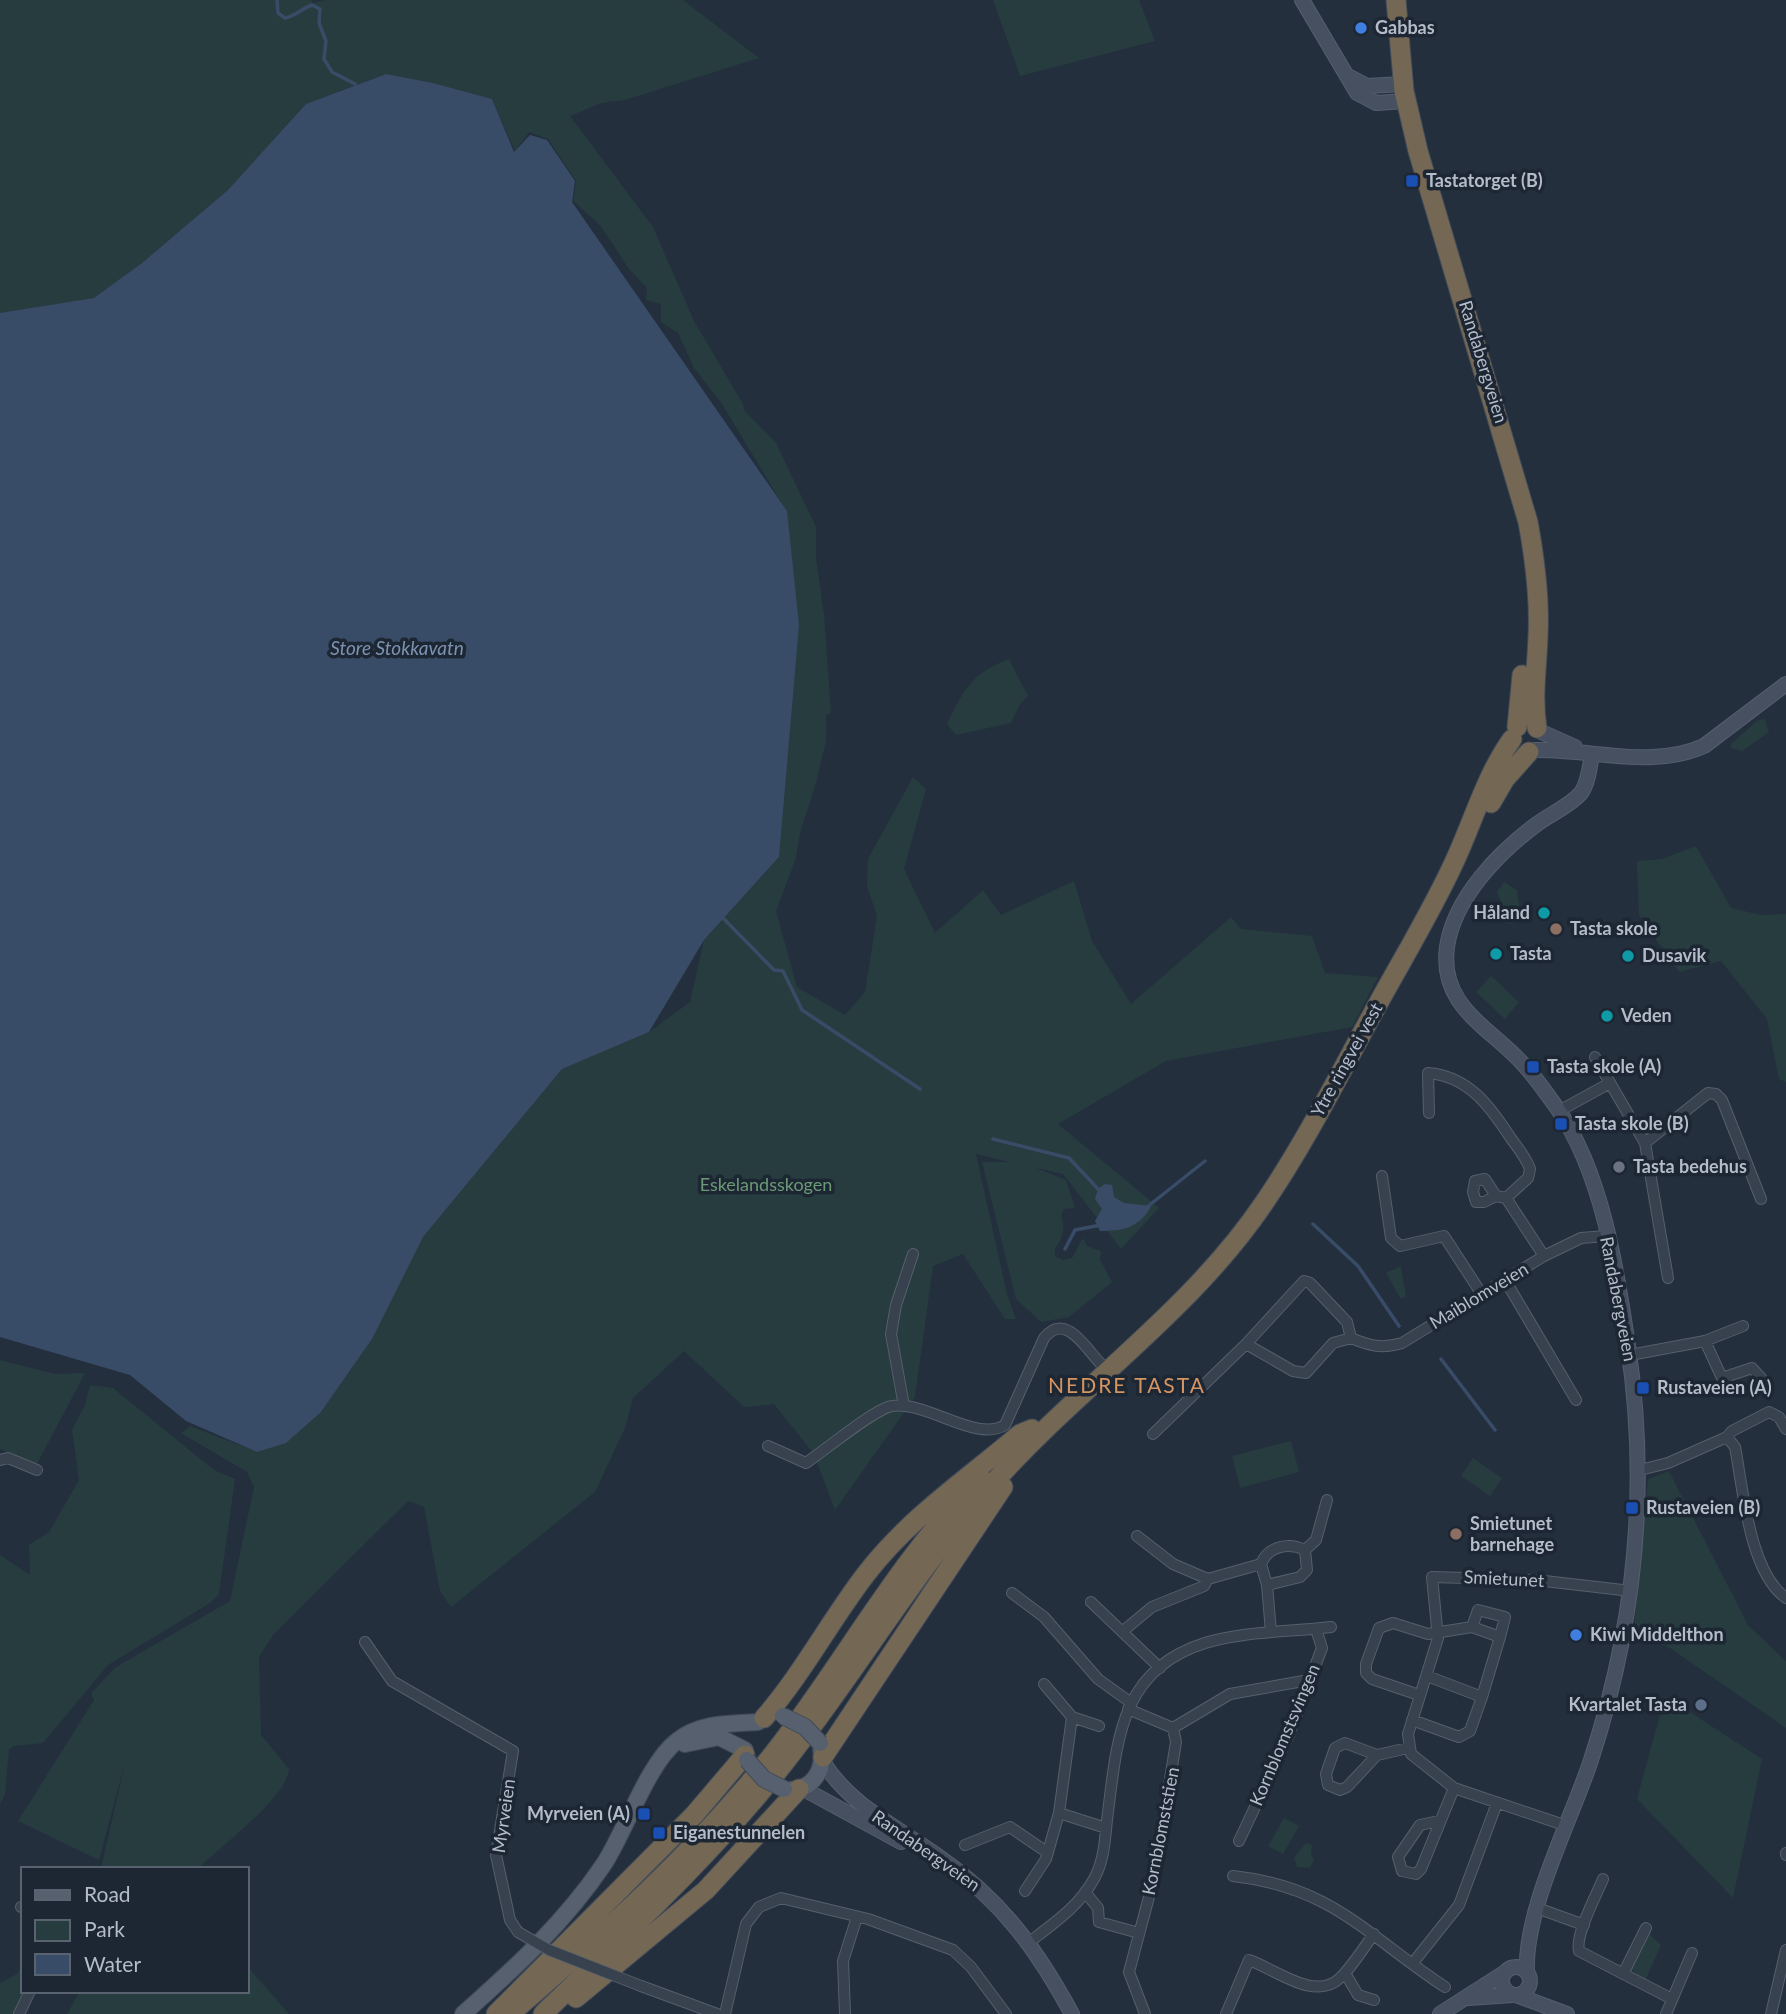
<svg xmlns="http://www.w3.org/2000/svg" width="1786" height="2014" font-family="Lato,sans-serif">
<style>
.green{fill:#263c3f}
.water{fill:#394c67}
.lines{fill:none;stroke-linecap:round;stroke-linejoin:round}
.stream{stroke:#394c67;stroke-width:3.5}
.street-casing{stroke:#565f6c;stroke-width:12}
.secondary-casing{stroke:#565f6c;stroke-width:16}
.primary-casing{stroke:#414a57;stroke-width:18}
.highway-casing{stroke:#434c59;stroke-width:21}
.street{stroke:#38414e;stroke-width:10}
.secondary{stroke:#465061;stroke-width:14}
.primary{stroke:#56606e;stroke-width:16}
.highway{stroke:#746855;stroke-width:19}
.street-bridge-casing{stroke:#565f6c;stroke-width:12;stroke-linecap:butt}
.primary-bridge-casing{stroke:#414a57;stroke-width:18;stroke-linecap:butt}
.street-bridge{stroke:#38414e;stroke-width:10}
.primary-bridge{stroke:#56606e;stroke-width:16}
.shop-dot{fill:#3f7fe0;stroke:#1d2633;stroke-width:2.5}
.transit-dot{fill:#1a4fb4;stroke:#1d2633;stroke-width:2.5}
.culture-dot{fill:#0f9aa8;stroke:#1d2633;stroke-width:2.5}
.education-dot{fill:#8d6e63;stroke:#1d2633;stroke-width:2.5}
.worship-dot{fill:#6b7280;stroke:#1d2633;stroke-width:2.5}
.service-dot{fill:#5c6f8a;stroke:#1d2633;stroke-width:2.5}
.labels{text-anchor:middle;stroke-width:7;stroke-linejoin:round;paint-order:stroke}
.poi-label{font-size:18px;font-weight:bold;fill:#b4bcc9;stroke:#1d2633;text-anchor:start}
.street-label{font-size:18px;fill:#b4bcc9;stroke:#1d2633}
.park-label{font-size:18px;fill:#6b9a76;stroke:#1d2633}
.water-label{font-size:19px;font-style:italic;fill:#7c92b1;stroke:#1d2633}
.quarter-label{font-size:21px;letter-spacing:2px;fill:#d59563;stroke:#1d2633}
</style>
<rect width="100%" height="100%" fill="#242f3e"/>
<!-- green -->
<path class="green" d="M0,0h311l2,3 14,-3h356l76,58 -134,42 -24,3 -31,13 83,111 41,94 49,83 1,6 32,33 40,84v31l8,56 7,99 -5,2v26l-10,42 -16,50 -4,25 -20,53 21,76 48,28 20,-23 12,-76 -10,-30 1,-27 45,-82 13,12 -22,80 31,64 48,-43 18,25 73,-34 18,60 39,63 100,-87 10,12 71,7 13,37 53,4 -26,50 -186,34 -108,63 101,84 -38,41 -58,-75 -27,-6 30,12 9,28 -11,1 -3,6c5,11 2,24 -6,33v8l8,4 9,-2 11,-20 4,8 14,5 -1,9 12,22 -43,35 -28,5 -25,-23 -34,-137h28l-34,-8 31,140 9,25h-11l-42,-65 -30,12 -18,131 -80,113 -21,-56 -40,-50 -30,3 -60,-56 -51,47 -8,30 -30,64 -144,115 -11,-16 -16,-84 -16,-6 -135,134 -14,22 2,78 28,34c-2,29 -69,77 -91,100h-97l24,-106 -26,97 -81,-39 76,-121 -3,-7 25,-26 114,-66 24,-114 -7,-15 -66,-39 9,-7 67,26 64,-40 51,-73 20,-48 31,-54 139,-168 87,-37 41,-30 14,-62 75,-83 8,-345 -65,-108 -28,-36 -16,-35 -17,-11v-18l-15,-4 1,-12 -18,-19 -29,-44 -27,-24 3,-20 -28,-42 -19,-7 -14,19 -23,-52 -59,-16 -48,-9 -79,30 -77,86 -135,113 -94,14z
M993,0h146l16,41 -135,35z
M1009,659l19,37 -8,8 -9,19 -55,12 -9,-11c17,-35 25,-51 62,-65z
M1765,719l4,13 -27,19 -11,-3v-4l27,-24z
M1696,846l35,62 30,7 25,-1v168l-7,-3 -12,-60 -46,-58 -42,11 -40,-57 -2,-54 25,-2z
M1504,882l13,8 4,28 -9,6 -13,-2 3,-17 -5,-13z
M1491,976l28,26 -14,17 -29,-27z
M1401,1266l5,31 -6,1 -14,-25z
M0,1360l55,14 30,-1 -48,91 -37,-15z
M90,1385l23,3 101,82 21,9 -16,115 -9,9 -102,62 -65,78 -30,3 -4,4 -4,44 -5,10v-249l30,20 -1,-30 20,-13 30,-52 -7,-50 13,-25z
M1291,1441l8,31 -59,16 -8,-32z
M1473,1458l29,20 -12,18 -29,-20z
M1669,1471l79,154 38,36v67l-119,-82 -34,-7 15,-160z
M1665,1696l97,63 -29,139 -96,-99z
M1284,1818l15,8 -16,28 -15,-8z
M1306,1843l6,2 -1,8 3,7 -4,8 -13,-1 -3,-9z
M1648,1933l13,12 -16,36 -14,-12z
M23,1963v28h2l-11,23h-14v-31l17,-9z
M247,1966l42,48h-222l13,-23h167z"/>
<!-- water -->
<path class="water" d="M386,74l47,9 59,16 22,53 16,-17 17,5 28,41 -3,21 215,309 12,114 -20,232 -75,83 -55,92 -87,37 -139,168 -51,102 -51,73 -35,31 -29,9 -71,-31 -56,-46 -130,-38v-1024l94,-15 48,-35 86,-73 78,-86z
M1105,1184l7,1 2,12 10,6 27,3c-11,22 -29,25 -51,25l-5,-10 7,-12 -7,-10 3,-10z"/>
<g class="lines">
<!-- stream -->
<path class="stream" d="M277,0l1,13 7,5c11,-2 16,-9 27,-13l8,4 -1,14 7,18 -2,18 8,13 23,12
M723,918l51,52 9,1 19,39 118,79
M993,1139l76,19 31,33
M1147,1207l58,-46
M1313,1224l45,42 41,60
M1065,1249l10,-19 26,-5
M1441,1359l54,71"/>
<!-- street casing -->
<g class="street-casing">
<path id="street" d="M1595,1057l50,86 23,135
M1559,1111l51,-28
M1429,1113l-1,-40c40,3 62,33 82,64 7,10 16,20 20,32l-2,9 -22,20
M1645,1143l63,-50 8,1 6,6 39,99
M1382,1176l9,62 9,8 44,-10 37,57
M1496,1196l-12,6h-8l-3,-10 2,-11 10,-2 11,17 10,2 38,58
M1505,1280l71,120
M1351,1338c19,8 31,11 51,5l142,-87 37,-18 25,-2
M1705,1341l17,37 30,-10 10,11
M1630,1355l75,-14 38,-15
M904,1406l-13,-72 5,-29 17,-51
M1153,1434l93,-90 58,-63 6,2 37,39 4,16 -18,5 -27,30 -13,-2 -47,-27
M1727,1437l8,10c8,41 14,125 51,151
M768,1446l38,17c18,-12 68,-54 86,-57 36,-5 84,37 113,19l39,-87c22,-27 42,11 57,26
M0,1460l8,-2 29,12
M1640,1470l28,-7 59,-26 5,-6 37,-19 10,5 7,12
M1137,1536l36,28 35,15
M1261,1564c7,-18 28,-22 44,-14
M1267,1585l33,-8 7,-7 -2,-20 11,-10 11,-40
M1012,1593l32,24 54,62 32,23
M1091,1602l69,66
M1123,1631l29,-24 52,-21 4,-7 53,-15 6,21 4,47
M365,1642l27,39 121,70 -17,104 14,65 8,12
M1044,1684l28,33 27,9
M1419,1695l-47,-16 -6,-6v-9l13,-36 14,-5 35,11 44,-7 28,10 5,-20 -27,-7 -6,17
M1482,1697l18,-60
M1128,1709l45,19 57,-34 79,-14
M1072,1717l-13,96 47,15
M1412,1720l47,17 11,-6 12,-34 -55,-21
M1345,1743l32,12 -30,32 -7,3 -12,-5 -2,-11 9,-26z
M1377,1755l31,-7
M1439,1821l-19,4 -22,32 4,14 14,3 5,-5 33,-81
M1567,1826l-113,-38 -43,-34 -3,-20 30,-96 -6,-61 104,3 95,11
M1239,1841l49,-104 34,-89 -6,-19
M965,1845l45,-18 38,26
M1786,1853v2
M1233,1876c100,11 134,60 212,111
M1603,1879c-7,17 -28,56 -24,72l93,48
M1025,1891l21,-32 13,-46
M1085,1892l13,16 1,14 40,11
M21,1907h2
M1537,1908l47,17
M1028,1943c25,-19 52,-37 67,-66 9,-17 10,-38 12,-57 10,-76 11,-150 98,-177 40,-12 85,-11 126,-16
M1412,1964l47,-59 38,-102
M1345,1973l13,22 16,5
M1623,1974l23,-46
M641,1986l76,28
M19,2014l11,-23
M725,2014l21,-90 13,-17 22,-9 87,21 85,31 18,17 35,47
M845,2014l-2,-53 14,-44
M1145,2014l-16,-42 25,-94 22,-136 -3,-14
M1226,2014l23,-54c26,9 66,42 91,18 13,-12 23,-30 34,-44
M1666,2014l26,-61
M1771,2014l15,-64"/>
</g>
<!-- secondary casing -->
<g class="secondary-casing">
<path id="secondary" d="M1302,0l55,93 19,10 30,-2
M1348,76l19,10 36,-2
M1539,731l36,16
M1533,750c57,-2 117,20 171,-4l82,-62
M823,1762c28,45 77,66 119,97 61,43 95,91 130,155
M802,1788l99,54
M1502 1981a14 14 0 1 1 28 0a14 14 0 1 1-28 0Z
M1527,1972c-3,-62 44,-151 64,-212 44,-134 58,-274 37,-414 -11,-76 -26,-174 -71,-238 -10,-14 -21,-30 -33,-43 -34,-38 -85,-58 -77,-118 7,-49 52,-95 90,-123 13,-10 33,-18 44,-31 7,-9 9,-27 11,-39
M1516,1995l51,19
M1468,1998l44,-3
M1440,2014l64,-41"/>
</g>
<!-- primary casing -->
<g class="primary-casing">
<path id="primary" d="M685,1744l34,-7 26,13
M790,1790c23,-1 35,-20 31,-42
M463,2014c52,-46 102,-92 141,-150 22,-34 44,-101 73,-123 23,-19 53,-17 81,-19"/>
</g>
<!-- highway casing -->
<g class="highway-casing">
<path id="highway" d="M1396,0l8,91 14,60 110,371c7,38 12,75 10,114 -1,32 -6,60 -1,92
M1517,727l5,-52
M1491,803l14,-24 24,-27
M764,1718c39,-45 66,-97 102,-144 43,-56 101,-95 154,-140l12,-5
M823,1757l180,-270
M576,1998l130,-108 93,-101
M496,2014l198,-199 51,-60
M510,2014c96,-82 189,-165 267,-265 69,-89 123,-192 204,-271
M543,2014c84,-81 170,-160 242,-252 70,-89 128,-188 203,-273 87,-100 201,-175 276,-286 41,-60 74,-126 109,-190 28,-52 60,-103 84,-157 18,-40 30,-82 55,-117"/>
</g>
<!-- street -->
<use href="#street" class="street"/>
<!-- secondary -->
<use href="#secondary" class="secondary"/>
<!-- primary -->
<use href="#primary" class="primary"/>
<!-- highway -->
<use href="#highway" class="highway"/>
<!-- street-bridge casing -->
<g class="street-bridge-casing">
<path id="street-bridge" d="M518,1932l31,18 92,36"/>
</g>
<!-- primary-bridge casing -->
<g class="primary-bridge-casing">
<path id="primary-bridge" d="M783,1716l22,11 15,16
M747,1760l17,19 20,10"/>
</g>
<!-- street-bridge -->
<use href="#street-bridge" class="street-bridge"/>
<!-- primary-bridge -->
<use href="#primary-bridge" class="primary-bridge"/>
</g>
<!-- markers -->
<g class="shop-dot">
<circle cx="1361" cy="28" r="7"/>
<circle cx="1576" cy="1635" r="7"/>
</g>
<g class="transit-dot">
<rect x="1405" y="174" width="14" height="14" rx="3.5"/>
<rect x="1526" y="1060" width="14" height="14" rx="3.5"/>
<rect x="1554" y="1117" width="14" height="14" rx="3.5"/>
<rect x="1636" y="1381" width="14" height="14" rx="3.5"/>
<rect x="1625" y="1501" width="14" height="14" rx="3.5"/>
<rect x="637" y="1807" width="14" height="14" rx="3.5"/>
<rect x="652" y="1826" width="14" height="14" rx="3.5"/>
</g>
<g class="culture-dot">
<circle cx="1544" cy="913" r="7"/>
<circle cx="1496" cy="954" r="7"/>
<circle cx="1628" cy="956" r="7"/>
<circle cx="1607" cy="1016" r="7"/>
</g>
<g class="education-dot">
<circle cx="1556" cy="929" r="7"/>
<circle cx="1456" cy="1534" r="7"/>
</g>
<circle class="worship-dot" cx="1619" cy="1167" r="7"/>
<circle class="service-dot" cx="1701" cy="1705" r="7"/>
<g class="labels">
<!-- poi labels -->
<g class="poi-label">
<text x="1375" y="34">Gabbas</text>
<text x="1426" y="187">Tastatorget (B)</text>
<text x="1530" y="919" text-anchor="end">Håland</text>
<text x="1570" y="935">Tasta skole</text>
<text x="1510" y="960">Tasta</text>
<text x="1642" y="962">Dusavik</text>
<text x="1621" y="1022">Veden</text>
<text x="1547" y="1073">Tasta skole (A)</text>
<text x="1575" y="1130">Tasta skole (B)</text>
<text x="1633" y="1173">Tasta bedehus</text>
<text x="1657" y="1394">Rustaveien (A)</text>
<text x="1646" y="1514">Rustaveien (B)</text>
<text x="1470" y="1530">Smietunet<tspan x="1470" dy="21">barnehage</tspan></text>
<text x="1590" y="1641">Kiwi Middelthon</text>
<text x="1687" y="1711" text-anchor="end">Kvartalet Tasta</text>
<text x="630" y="1820" text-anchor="end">Myrveien (A)</text>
<text x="673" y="1839">Eiganestunnelen</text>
</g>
<!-- street labels -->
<g class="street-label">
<text transform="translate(1483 362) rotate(73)" y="6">Randabergveien</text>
<text transform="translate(1347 1060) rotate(-61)" y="6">Ytre ringvei vest</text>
<text transform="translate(1479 1296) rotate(-31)" y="6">Maiblomveien</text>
<text transform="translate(1618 1299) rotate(79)" y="6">Randabergveien</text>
<text transform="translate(1504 1579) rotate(3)" y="6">Smietunet</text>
<text transform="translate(1285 1735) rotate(-67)" y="6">Kornblomstsvingen</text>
<text transform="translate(504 1816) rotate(-82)" y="6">Myrveien</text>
<text transform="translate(1161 1831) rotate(-79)" y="6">Kornblomststien</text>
<text transform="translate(926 1851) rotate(35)" y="6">Randabergveien</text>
</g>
<!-- park labels -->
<g class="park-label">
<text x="766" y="1191">Eskelandsskogen</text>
</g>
<!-- water labels -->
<g class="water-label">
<text x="397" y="655">Store Stokkavatn</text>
</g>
<!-- quarter labels -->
<g class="quarter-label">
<text x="1127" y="1393">NEDRE TASTA</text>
</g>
</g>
<!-- legend -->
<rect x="21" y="1867" width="228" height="126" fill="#1d2633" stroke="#59626f" stroke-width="2"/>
<rect x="35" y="1890" width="35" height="10" fill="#56606e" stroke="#59626f" stroke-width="2"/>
<text x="84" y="1902" font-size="21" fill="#b4bcc9">Road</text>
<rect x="35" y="1920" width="35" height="21" fill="#263c3f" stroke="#59626f" stroke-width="2"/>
<text x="84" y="1937" font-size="21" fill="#b4bcc9">Park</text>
<rect x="35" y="1954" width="35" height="21" fill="#394c67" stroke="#59626f" stroke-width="2"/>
<text x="84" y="1972" font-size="21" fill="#b4bcc9">Water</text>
</svg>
